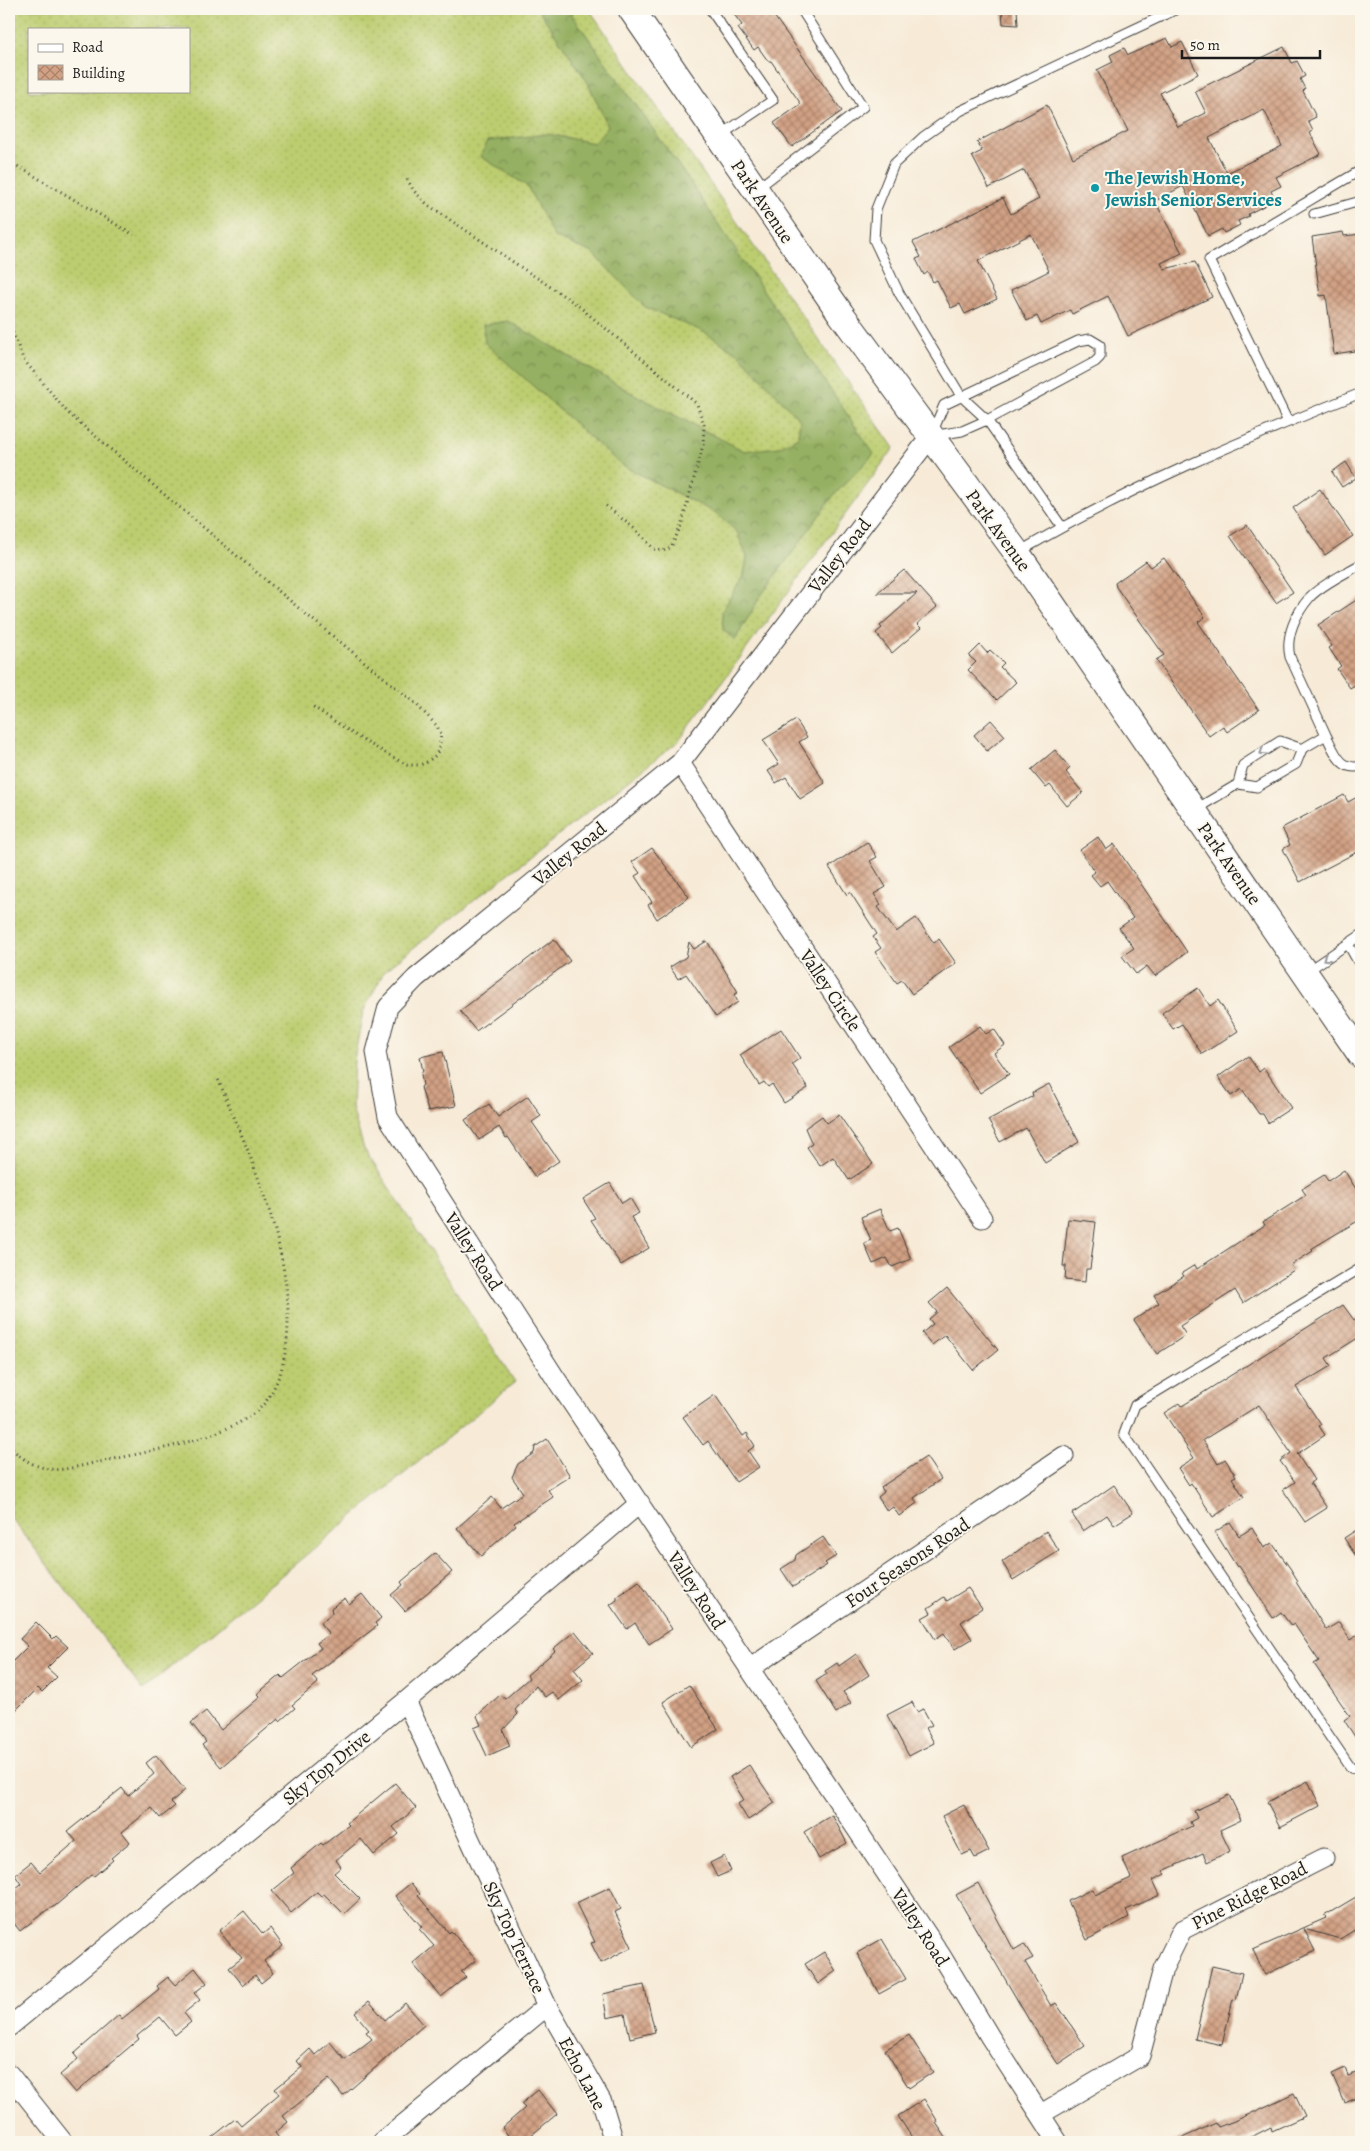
<svg xmlns="http://www.w3.org/2000/svg" width="1370" height="2151" font-family="Alegreya,serif">
<style>
.grass{fill:url(#grass-dots);stroke:#6c7446;fill-rule:evenodd}
.forest{fill:url(#forest-crowns);stroke:#58663f}
.building{fill:url(#building-cross-hatch);fill-rule:evenodd}
.lines{fill:none;stroke-linecap:round;stroke-linejoin:round}
.service-casing{stroke:#3d3b38;stroke-width:11}
.minor-casing{stroke:#3d3b38;stroke-width:21}
.secondary-casing{stroke:#3d3b38;stroke-width:28}
.path{stroke:#3d3b38;stroke-width:3;stroke-dasharray:1 4;stroke-linecap:butt}
.service{stroke:#fff;stroke-width:9}
.minor{stroke:#fff;stroke-width:19}
.secondary{stroke:#fff;stroke-width:26}
.oneway{stroke:#999}
.culture-dot{fill:#0f9aa8;stroke:#fbf7ec;stroke-width:2}
.labels{text-anchor:middle;stroke-width:4;stroke-linejoin:round;paint-order:stroke}
.culture-label{font-size:19px;font-weight:bold;fill:#0d838f;stroke:#fbf7ec;text-anchor:start}
.street-label{font-size:19px;fill:#1c1c1c;stroke:#fbf7ec}
</style>
<defs>
<pattern id="grass-dots" width="8" height="8" patternUnits="userSpaceOnUse" patternTransform="scale(1.25)"><rect width="8" height="8" fill="#bccd70"/><path d="M2 2h.1M6 6h.1" fill="none" stroke="#a1af60" stroke-width="1.8" stroke-linecap="round"/></pattern>
<pattern id="forest-crowns" width="20" height="18" patternUnits="userSpaceOnUse" patternTransform="scale(1.25)"><rect width="20" height="18" fill="#95b062"/><path d="M2 6a3 3 0 1 1 6 0M12 15a3 3 0 1 1 6 0" fill="none" stroke="#798e50"/></pattern>
<pattern id="building-cross-hatch" width="8" height="8" patternUnits="userSpaceOnUse" patternTransform="scale(1.25)"><rect width="8" height="8" fill="#d2a184"/><path d="M0 0l8 8M0 8l8-8" fill="none" stroke="#aa826b"/></pattern>
</defs>
<rect width="100%" height="100%" fill="#fbf7ec"/>
<filter id="ink" filterUnits="userSpaceOnUse"><feTurbulence type="fractalNoise" baseFrequency=".02" numOctaves="2"/><feDisplacementMap in="SourceGraphic" scale="10" xChannelSelector="R" yChannelSelector="G"/><feConvolveMatrix kernelMatrix="1 2 1 2 8 2 1 2 1" color-interpolation-filters="sRGB"/></filter>
<filter id="wash" filterUnits="userSpaceOnUse"><feTurbulence type="fractalNoise" baseFrequency=".0096" numOctaves="4" result="noise"/><feDisplacementMap in="SourceGraphic" scale="20" xChannelSelector="R" yChannelSelector="G"/><feGaussianBlur stdDeviation="1.12" result="paint"/><feColorMatrix in="noise" values="0 0 0 0 0 0 0 0 0 0 0 0 0 0 0 0 0 1.4 0 .05"/><feComposite in="paint" operator="in"/></filter>
<g filter="url(#wash)">
<rect width="100%" height="100%" fill="#f7ebd8"/>
<!-- grass -->
<path class="grass" d="M9,9h580l305,439 -215,293 -294,229 -22,42 -9,48 -2,48 12,41 151,233 -372,308 -134,-175zM29,29h160v62h-160z"/>
<!-- forest -->
<path class="forest" d="M538,9h30l111,157 195,288 -40,41 -74,102 -25,43 -12,-10 -1,-19 22,-36 3,-18 -10,-25 -20,-18 -97,-50 -135,-121 -2,-18 25,-4 124,72 112,58 35,-4 19,-10 2,-17 -61,-66 -35,-22 -59,-25 -52,-54 -39,-16 -27,-51 -47,-30 8,-15 59,-7 47,9 14,-17 -21,-45z"/>
<g id="blocks">
<!-- building -->
<path class="building" d="M730,9h39l73,102 -50,36 -18,-24 27,-19 -30,-43h-3l-10,-14 -4,3 -16,-22 4,-3z
M1002,9h15l1,16 -15,-1z
M1167,38l5,9 10,-5 16,32 -38,19 18,34 28,-14 -11,-22 89,-44 8,16 5,-2 8,15 -5,3 5,10 -2,2 13,26 -8,4 5,10 -3,2 11,21 -45,23 5,9 -10,5 4,9 -27,14 1,2 -11,5 2,4 -16,8 -2,-4 -14,7 -25,-50 -28,15 27,52 -21,10 3,6 31,-7 17,35 -84,39 -20,-40 -36,18 -2,-4 -29,14 -4,-8 -10,5 -16,-31 38,-19 -18,-37 -53,27 19,38 -32,15 -5,-10 -9,4 -14,-28 -4,2 -5,-10 -4,3 -8,-16 5,-2 -8,-15 90,-44 8,16 28,-15 -15,-29 -35,18 -17,-32 10,-5 -5,-9 70,-37 26,53 55,-27 -31,-61 16,-8 -3,-7 14,-7 4,7zM1264,110l18,36 -55,27 -18,-35z
M1343,232l1,4 17,-2v116l-27,4 -8,-59 -6,1 -8,-59z
M1346,462l10,16 -14,9 -10,-15z
M1320,489l33,47 -28,19 -32,-47z
M1247,525l46,67 -17,11 -46,-67z
M1164,558l41,59 -7,5 61,88 -32,22 -4,-6 -14,10 -53,-76 8,-5 -48,-68 -1,-4 31,-22 5,6z
M904,570l33,37 -20,17 4,4 -29,25 -16,-20 6,-5 -2,-2 37,-33h-40z
M1361,597v84l-11,7 -13,-19 4,-3 -12,-18 3,-2 -14,-21z
M980,645l7,8 3,-3 14,13 -4,4 16,15 -19,18 -29,-30 8,-8 -7,-6z
M796,720l11,17 -8,5 26,41 -25,16 -14,-22 -10,6 -8,-12 11,-7 -16,-24z
M991,720l14,16 -18,15 -13,-16z
M1055,750l15,18 -4,4 17,21 -16,13 -17,-21 -4,3 -15,-18z
M1344,795l4,7 13,-7v55l-61,32 -17,-33 7,-4 -8,-17z
M1098,837l8,13 8,-6 73,108 -32,24 -8,-10 -11,8 -14,-18 12,-8 -15,-20 14,-10 -26,-37 -7,5 -9,-11 4,-3 -15,-22z
M867,842l10,15 -7,4 16,26 -12,7 7,11 -3,2 18,25 20,-14 18,25 5,-4 17,24 -44,31 -10,-14 -5,3 -22,-31 6,-4 -8,-11 4,-3 -27,-42 -3,3 -18,-28z
M652,848l37,49 -32,22 -9,-14 4,-3 -17,-26 5,-3 -8,-11z
M554,939l16,22 -94,70 -16,-20z
M707,941l31,51 -4,3 4,7 -22,15 -30,-43 -8,5 -8,-12 16,-10 3,-15 5,7z
M1198,988l12,18 8,-6 20,31 -36,23 -20,-30 -9,5 -11,-16z
M980,1026l6,8 8,-5 11,16 -11,8 15,21 -29,19 -31,-46z
M781,1029l19,29 -8,6 16,24 -24,15 -12,-19 -4,3 -4,-5 -5,3 -19,-30z
M443,1052l13,54 -28,5 -7,-24 2,-2 -2,-11 2,-3 -3,-14z
M1248,1056l11,16 5,-4 27,40 -23,15 -5,-9h-4l-17,-25 -11,7 -13,-19z
M1049,1084l30,58 -34,21 -19,-35 -26,14 -12,-22 45,-24 -1,-3z
M528,1096l13,20 -9,6 27,39 -24,16 -27,-40 -2,1 -7,-11 -20,13 -14,-20 24,-16 9,13z
M839,1115l34,49 -24,16 -16,-23 -13,9 -13,-19 5,-3 -7,-16 17,-12 5,7z
M1344,1170l17,27v22l-50,30 2,2 -22,14 3,5 -51,33 -8,-13 -55,36 6,9 -29,19 -23,-34 25,-17 -5,-8 30,-19 -2,-3 13,-8 2,4 68,-44 -2,-3 43,-27 -4,-6 22,-14 4,6z
M610,1183l12,20 8,-5 9,15 -8,4 18,31 -28,17 -30,-45 4,-2 -12,-19z
M880,1209l10,22 8,-3 13,31 -19,8 -5,-9 -14,6 -9,-21 7,-3 -10,-23z
M1068,1219l28,3 -6,47h-4l-1,13 -20,-2 1,-14h-3z
M947,1288l51,62 -25,20 -28,-35 -13,10 -10,-12 11,-9 -4,-5 8,-7 -8,-9z
M1343,1305l11,15 7,-4v20l-35,22 5,8 -35,21 25,38 -2,1 6,9 -28,19 17,26 -4,3 17,25 -22,14 -22,-32 12,-8 -15,-21 11,-8 -32,-48 -56,35 15,24 7,-5 11,17 -4,2 12,19 -31,20 -22,-34 -2,2 -11,-17 16,-10 -30,-45 16,-10 2,3z
M715,1395l28,41 4,-3 8,13 -7,5 11,16 -23,15 -28,-41 -5,4 -20,-28z
M547,1439l23,37 -22,14 5,7 -39,26 2,2 -35,31 -24,-28 35,-31 9,11 22,-15 -11,-16 6,-13 16,-11 1,-6z
M926,1457l15,22 -27,19 3,5 -18,13 -6,-9 -6,4 -9,-14 6,-5 -3,-5z
M1114,1485l19,28 -19,12 -7,-10 -24,16 -11,-17z
M1230,1522l9,14 13,-8 12,20 8,-5 18,25 8,13 -2,1 30,48 13,-8 11,18 11,-7v113l-17,-26 6,-4 -36,-52 5,-3 -25,-37 -3,2 -10,-14 -8,6 -34,-52 -2,1 -22,-35z
M1361,1527v37l-17,-26z
M1046,1531l13,20 -46,29 -11,-18z
M823,1537l13,19 -11,7 2,2 -34,22 -12,-18 14,-9 1,-5z
M435,1553l17,19 -47,39 -14,-16 12,-10 -2,-3z
M639,1581l33,48 -23,15 -14,-21 -8,6 -17,-24 7,-5v-3z
M968,1588l14,20 -21,14 11,17 -17,10 -11,-16 -9,6 -13,-21 9,-5 -3,-5 16,-11 3,4z
M362,1594l19,24 -6,5 2,3 -65,50 6,7 -26,22 3,3 -15,13 -2,-2 -57,48 -19,-22 4,-3 -15,-19 15,-12 15,19 39,-33 -3,-3 23,-19 3,3 38,-30 -4,-5 12,-9 -9,-11 12,-10 -1,-5 14,-10 4,6z
M36,1622l17,17 3,-3 12,11 -21,21 10,9 -15,15 -4,-4 -29,29v-52l19,-19 -8,-7z
M575,1631l18,22 -19,16 9,11 -24,20 -7,-8 -7,5 -9,-11 -21,24 3,4 -15,16 7,16 -23,10 -13,-28 7,-3 -4,-9 23,-21 5,4 24,-21 -2,-3 28,-24 -2,-2z
M856,1654l13,21 -26,17 8,11 -15,10 -20,-32 11,-7 -2,-3 12,-8 2,3z
M689,1685l29,44 -27,18 -28,-45z
M912,1702l5,10 6,-3 9,16 -6,3 8,15 -25,13 -22,-41z
M156,1755l29,35 -14,12 4,4 -15,12 -8,-10 -30,24 8,10 -19,16 2,2 -19,16 -3,-1 -36,31 -8,4 -27,21 -11,-14v-23l12,-10 -6,-9 16,-13 9,10 36,-31 -8,-10 54,-43 6,8 26,-22 -8,-11z
M749,1765l26,38 -27,17 -10,-16 6,-4 -14,-23z
M1308,1781l12,25 -40,21 -13,-25z
M395,1783l21,25 -23,19 6,7 -25,21 -13,-16 -25,21 5,7 -7,6 26,26 -16,15 -20,-20 -3,2 -4,-4 -26,21 -19,-22 22,-18 -3,-5 30,-25 2,2 26,-20 -2,-2z
M1229,1795l12,25 -21,10 10,21 -23,11 -4,-9 -40,18 2,3 -12,6 7,15 -34,15 3,7 -42,23 -19,-39 24,-12 3,6 36,-17 -9,-20 70,-32 -2,-4 7,-4 -3,-7z
M964,1805l25,46 -14,7 -4,-7 -9,4 -20,-39z
M832,1815l15,28 -28,16 -15,-27z
M724,1856l7,15 -14,6 -7,-14z
M411,1883l9,11 -2,2 31,37 2,-2 25,29 -15,12 5,5 -25,20 -28,-33 21,-18 -15,-17 3,-2 -27,-31z
M978,1883l36,67 10,-6 9,14 -8,4 26,44 5,-3 29,43 -27,18 -29,-44 -73,-125z
M610,1887l11,22 -6,3 17,35 -31,16 -10,-20 4,-1 -19,-39z
M1361,1894v32l-21,13 -36,-10 11,22 -50,24 -12,-25 73,-32 -2,-2z
M244,1911l19,23 7,-6 13,18 -19,15 9,12 -12,10 -6,-8 -12,10 -14,-17 13,-10 -23,-27z
M882,1939l24,40 -27,15 -22,-41z
M824,1952l12,19 -18,13 -13,-20z
M1212,1966l30,7 -6,27 -3,-1 -11,46 -27,-6z
M195,1968l12,15 -13,10 6,7 -16,13 7,9 -16,13 -15,-18 -23,19 2,3 -64,54 -15,-18 18,-16 -4,-5 45,-39 3,4 37,-30 -2,-3 11,-9 7,8z
M644,1985l11,47 -25,6 -5,-24 -18,4 -4,-24z
M369,2001l16,19 20,-17 19,22 -81,71 -14,-17 -46,37 5,6 -13,11 7,9h-76l29,-23 6,7 38,-32 -4,-5 27,-22 -5,-6 13,-12 5,6 15,-13 15,18 27,-21 -6,-7 3,-2 -14,-17z
M909,2035l24,37 -24,16 -24,-38z
M1345,2068l3,8 13,-5v25l-16,7 -13,-29z
M538,2090l19,24 -34,28h-9l-12,-14 23,-20 -4,-4z
M1294,2093l11,23 -33,15 -1,-4 -30,15h-68l43,-19 2,4 19,-7z
M924,2099l14,23 -2,1 13,19h-34l-17,-26z"/>
</g>
</g>
<g filter="url(#ink)">
<use href="#blocks" fill-opacity="0" stroke="#3d3b38" stroke-width="1"/>
<g class="lines">
<!-- service casing -->
<g class="service-casing">
<path id="service" d="M710,9l63,91 -52,35
M758,188l105,-81 -62,-98
M1314,214l47,-13
M1090,339l10,6v12l-5,5 -108,58 -25,11 -31,5 13,-31 134,-64z
M1288,422l-79,-162 152,-90
M1062,527l-75,-107 -26,-24 -62,-103 -25,-53 2,-31 18,-45 29,-27 37,-26 217,-102
M1019,552c108,-64 225,-113 342,-159
M1326,735l-36,-78c-5,-21 6,-44 20,-60 11,-12 36,-24 49,-32
M1238,784l5,-19 37,-24 22,8
M1196,809l42,-25 19,3 39,-23 6,-15 24,-14c8,15 14,37 35,31
M1348,944l13,23
M1306,972l55,-37
M1361,1268l-226,137 -11,29 227,334 10,2"/>
</g>
<!-- minor casing -->
<g class="minor-casing">
<path id="minor" d="M931,436l-251,327 -264,215 -28,29 -12,45 12,65 166,259 386,578 50,83 68,105
M680,763l302,455
M749,1669l315,-213
M406,1701l141,305 55,96 12,40
M9,2027l397,-326 234,-198
M9,2074l54,68
M1041,2114l99,-58 23,-87 19,-39 142,-72
M382,2142l165,-136"/>
</g>
<!-- secondary casing -->
<g class="secondary-casing">
<path id="secondary" d="M631,9l210,305 176,239 344,502"/>
</g>
<!-- path -->
<path class="path" d="M501,9h7
M9,161l125,74
M407,179l7,12 14,14 148,99 121,100 7,21 -1,20 -22,81 -10,21 -8,4 -9,-2 -18,-19 -31,-25
M9,323l14,36 45,54 239,202 108,88 22,23 4,9 -2,13 -3,7 -9,7 -7,3h-13l-43,-24 -52,-35
M9,1445c9,12 25,22 41,24 16,2 33,-4 49,-7 43,-9 119,-22 154,-48 14,-10 21,-25 27,-40 29,-91 -27,-212 -62,-295"/>
<!-- service -->
<use href="#service" class="service"/>
<!-- minor -->
<use href="#minor" class="minor"/>
<!-- secondary -->
<use href="#secondary" class="secondary"/>
</g>
<!-- one-way arrows -->
<defs><path id="oneway-chevron" d="M-2-3.5L2.5 0L-2 3.5" fill="none" stroke-width="1.6" stroke-linecap="round" stroke-linejoin="round" transform="scale(1.25)"/></defs>
<g class="oneway">
<use href="#oneway-chevron" transform="translate(1263 752) rotate(148)"/>
<use href="#oneway-chevron" transform="translate(1326 958) rotate(147)"/>
</g>
</g>
<!-- markers -->
<circle class="culture-dot" cx="1095" cy="188" r="5"/>
<g class="labels">
<!-- culture labels -->
<g class="culture-label">
<text x="1105" y="184">The Jewish Home,<tspan x="1105" dy="22">Jewish Senior Services</tspan></text>
</g>
<!-- street labels -->
<g class="street-label">
<text transform="translate(763 201) rotate(56)" y="7">Park Avenue</text>
<text transform="translate(999 530) rotate(54)" y="7">Park Avenue</text>
<text transform="translate(839 555) rotate(-52)" y="7">Valley Road</text>
<text transform="translate(569 853) rotate(-39)" y="7">Valley Road</text>
<text transform="translate(1230 863) rotate(55)" y="7">Park Avenue</text>
<text transform="translate(831 990) rotate(56)" y="7">Valley Circle</text>
<text transform="translate(474 1251) rotate(57)" y="7">Valley Road</text>
<text transform="translate(907 1562) rotate(-34)" y="7">Four Seasons Road</text>
<text transform="translate(697 1590) rotate(57)" y="7">Valley Road</text>
<text transform="translate(326 1767) rotate(-39)" y="7">Sky Top Drive</text>
<text transform="translate(1249 1895) rotate(-27)" y="7">Pine Ridge Road</text>
<text transform="translate(921 1927) rotate(57)" y="7">Valley Road</text>
<text transform="translate(515 1937) rotate(65)" y="7">Sky Top Terrace</text>
<text transform="translate(583 2073) rotate(62)" y="7">Echo Lane</text>
</g>
</g>
<!-- margin -->
<rect width="1370" height="2151" fill="none" stroke="#fbf7ec" stroke-width="30"/>
<!-- legend -->
<rect x="28" y="28" width="162" height="65" fill="#fbf7ec" stroke="#a29f99"/>
<rect x="38" y="44" width="25" height="8" fill="#ffffff" stroke="#a29f99"/>
<text x="72" y="52" font-size="15" fill="#1c1c1c">Road</text>
<rect x="38" y="65" width="25" height="15" fill="url(#building-cross-hatch)" stroke="#a29f99"/>
<text x="72" y="78" font-size="15" fill="#1c1c1c">Building</text>
<!-- scale -->
<path d="M1182 50v8h138v-8" fill="none" stroke="#1c1c1c" stroke-width="2.5"/>
<text x="1190" y="50" font-size="15" fill="#1c1c1c" stroke="#fbf7ec" stroke-width="4" paint-order="stroke">50 m</text>
</svg>
